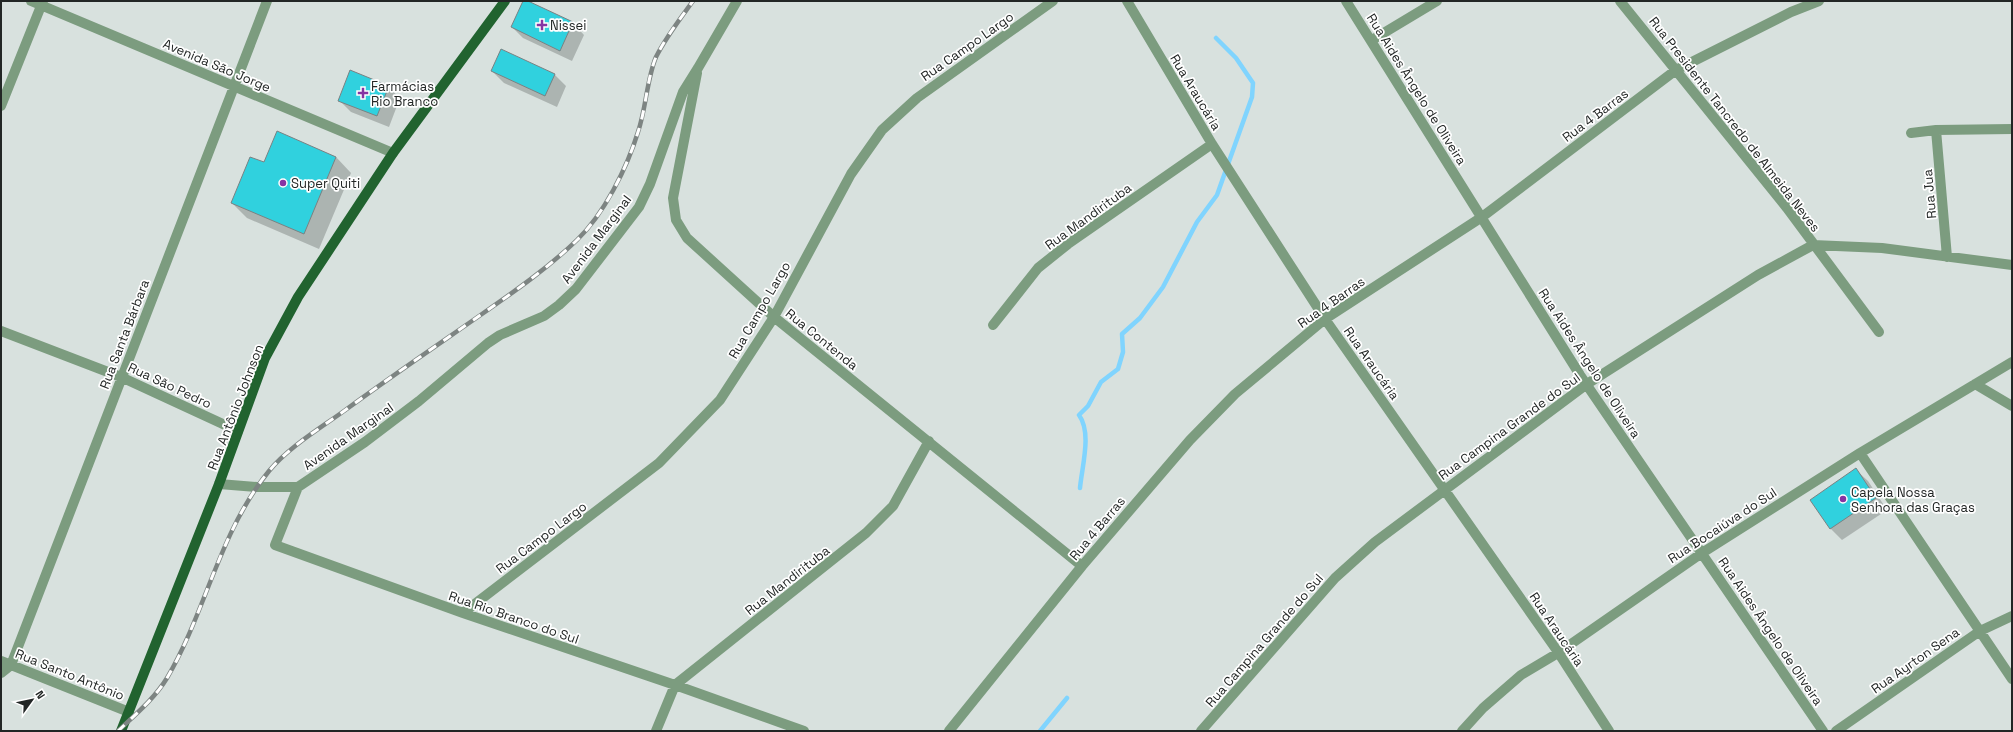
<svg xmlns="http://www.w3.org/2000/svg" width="2013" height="732" font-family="'Space Grotesk',sans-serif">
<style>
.shadow{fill:#0003}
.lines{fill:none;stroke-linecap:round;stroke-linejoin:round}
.stream{stroke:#80d4fe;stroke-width:4.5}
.building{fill:#30d1de;stroke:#798283}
.minor{stroke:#7c9c7f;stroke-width:10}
.major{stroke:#21632f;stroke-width:10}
.rail-casing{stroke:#7d8482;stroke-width:4.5}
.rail{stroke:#fff;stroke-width:3;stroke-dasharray:9;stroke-linecap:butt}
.poi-dot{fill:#8534a3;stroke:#fff;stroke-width:1.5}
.labels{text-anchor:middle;stroke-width:3.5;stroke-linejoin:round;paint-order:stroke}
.poi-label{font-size:13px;fill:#222625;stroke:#fff;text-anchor:start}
.street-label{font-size:13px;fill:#222625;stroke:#fff}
</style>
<rect width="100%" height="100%" fill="#d8e1de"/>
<!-- shadow -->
<path class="shadow" d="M524,1l49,22 11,12 -12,26 -49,-23 -11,-11z
M501,50l54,25 11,11 -9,21 -53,-24 -12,-12z
M388,87l12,11 -11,29 -38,-15 -12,-12z
M278,133l58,24 15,16 -32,76 -72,-31 -15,-15 32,-40z
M1856,470l12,11 19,29 -45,30 -11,-11 -20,-29z"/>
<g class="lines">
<!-- stream -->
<path class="stream" d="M1080,488c2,-22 12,-55 -1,-73l9,-9 13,-24 17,-13 5,-17 -1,-18 18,-16 23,-31 34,-65 20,-27 35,-98 1,-14 -17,-25 -20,-20
M1040,731l27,-33"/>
</g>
<!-- building -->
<path class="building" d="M523,1h5l45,21 -13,29 -49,-24z
M501,49l54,25 -10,22 -54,-25z
M350,70l39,16 -12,30 -39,-15z
M277,131l59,26 -32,77 -73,-31 19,-46 14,5z
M1856,468l20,30 -46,31 -20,-29z"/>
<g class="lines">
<!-- minor -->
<path class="minor" d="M31,1l362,152
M1127,1l85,143 113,175 233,333 51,79
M1346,1l234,374 243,356
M1620,1l167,207 92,124
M1372,40l65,-39
M697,73l-24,125 3,22 11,18 87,79 308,249
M1,106l42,-105
M1936,130l11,127
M1911,133l25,-3 76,-1
M993,325l45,-57 30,-24 144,-100
M1,331l120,46 117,54
M1975,384l37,22
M1860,453l152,226
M219,484l38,3h41l67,-45 54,-41 69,-58 12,-8 44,-19 15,-11 17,-16 63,-82 11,-23 33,-92 15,-24 39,-67
M298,487l-23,58 188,68 212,72 129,46
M463,613l196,-150 61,-63 54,-83 77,-143 31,-44 35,-32 136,-97
M1,661l128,51
M1,673l10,-8 256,-664
M656,731l19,-46 191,-152 27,-27 36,-65
M949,731l133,-165 108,-126 45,-46 90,-75 157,-102 194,-147 115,-58 28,-11
M1201,731l134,-153 40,-36 212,-158 171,-109 55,-30 69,3 130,17
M1462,731l21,-23 38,-33 37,-22 144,-100 158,-100 152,-91
M1836,731l144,-100 32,-15"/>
<!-- major -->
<path class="major" d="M121,731l98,-247 46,-126 33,-61 95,-144 112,-152"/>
<!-- rail casing -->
<g class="rail-casing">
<path id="rail" d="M118,731c17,-16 37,-33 49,-53 39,-66 52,-146 102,-207 20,-24 50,-42 75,-60 45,-33 92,-65 138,-97 33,-23 66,-46 95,-74 27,-26 50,-72 61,-108 8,-23 9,-54 18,-75 10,-20 24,-38 37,-56"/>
</g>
<!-- rail -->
<use href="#rail" class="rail"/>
</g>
<!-- markers -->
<g class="poi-dot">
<path d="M540 19h4v4h4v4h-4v4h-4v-4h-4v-4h4z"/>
<path d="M361 87h4v4h4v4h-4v4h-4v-4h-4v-4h4z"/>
<circle cx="283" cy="183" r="4"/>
<circle cx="1843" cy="499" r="4"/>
</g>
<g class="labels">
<!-- poi labels -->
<g class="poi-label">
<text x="550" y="30">Nissei</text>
<text x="371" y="91">Farmácias<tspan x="371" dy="15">Rio Branco</tspan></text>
<text x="291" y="188">Super Quiti</text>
<text x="1851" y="497">Capela Nossa<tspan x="1851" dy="15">Senhora das Graças</tspan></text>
</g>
<!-- street labels -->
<g class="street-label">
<text transform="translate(967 46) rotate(-35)" y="5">Rua Campo Largo</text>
<text transform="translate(217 65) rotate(23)" y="5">Avenida São Jorge</text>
<text transform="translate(1417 89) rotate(58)" y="5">Rua Aides Ângelo de Oliveira</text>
<text transform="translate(1196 92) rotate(59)" y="5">Rua Araucária</text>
<text transform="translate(1595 115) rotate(-37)" y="5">Rua 4 Barras</text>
<text transform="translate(1735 124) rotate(52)" y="5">Rua Presidente Tancredo de Almeida Neves</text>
<text transform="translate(1929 194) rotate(-95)" y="5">Rua Jua</text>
<text transform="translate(1088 216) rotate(-36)" y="5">Rua Mandirituba</text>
<text transform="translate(596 239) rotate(-53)" y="5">Avenida Marginal</text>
<text transform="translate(1331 302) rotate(-35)" y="5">Rua 4 Barras</text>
<text transform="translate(759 310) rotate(-60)" y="5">Rua Campo Largo</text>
<text transform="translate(124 334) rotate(-69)" y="5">Rua Santa Bárbara</text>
<text transform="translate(822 339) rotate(39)" y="5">Rua Contenda</text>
<text transform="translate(1372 363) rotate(55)" y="5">Rua Araucária</text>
<text transform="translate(1590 363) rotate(57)" y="5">Rua Aides Ângelo de Oliveira</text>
<text transform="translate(170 385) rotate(25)" y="5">Rua São Pedro</text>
<text transform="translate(235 407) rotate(-69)" y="5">Rua Antônio Johnson</text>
<text transform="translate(1509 426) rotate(-36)" y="5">Rua Campina Grande do Sul</text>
<text transform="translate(348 436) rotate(-35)" y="5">Avenida Marginal</text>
<text transform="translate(1722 525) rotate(-33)" y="5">Rua Bocaiúva do Sul</text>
<text transform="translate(1097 528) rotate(-50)" y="5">Rua 4 Barras</text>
<text transform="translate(541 537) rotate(-37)" y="5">Rua Campo Largo</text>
<text transform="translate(787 580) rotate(-38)" y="5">Rua Mandirituba</text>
<text transform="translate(514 617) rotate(19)" y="5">Rua Rio Branco do Sul</text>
<text transform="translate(1557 629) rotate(56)" y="5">Rua Araucária</text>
<text transform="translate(1771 631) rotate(56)" y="5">Rua Aides Ângelo de Oliveira</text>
<text transform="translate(1264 640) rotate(-49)" y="5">Rua Campina Grande do Sul</text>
<text transform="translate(1915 660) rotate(-35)" y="5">Rua Ayrton Sena</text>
<text transform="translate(70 674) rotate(22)" y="5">Rua Santo Antônio</text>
</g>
</g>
<!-- border -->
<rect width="2013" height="732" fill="none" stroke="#222625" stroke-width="4"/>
<!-- north arrow -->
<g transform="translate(32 700) rotate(57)" stroke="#ffffff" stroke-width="3" paint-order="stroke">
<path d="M0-3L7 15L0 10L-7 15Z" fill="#222625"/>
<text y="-6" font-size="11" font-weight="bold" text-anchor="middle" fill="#222625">N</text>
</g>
</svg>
